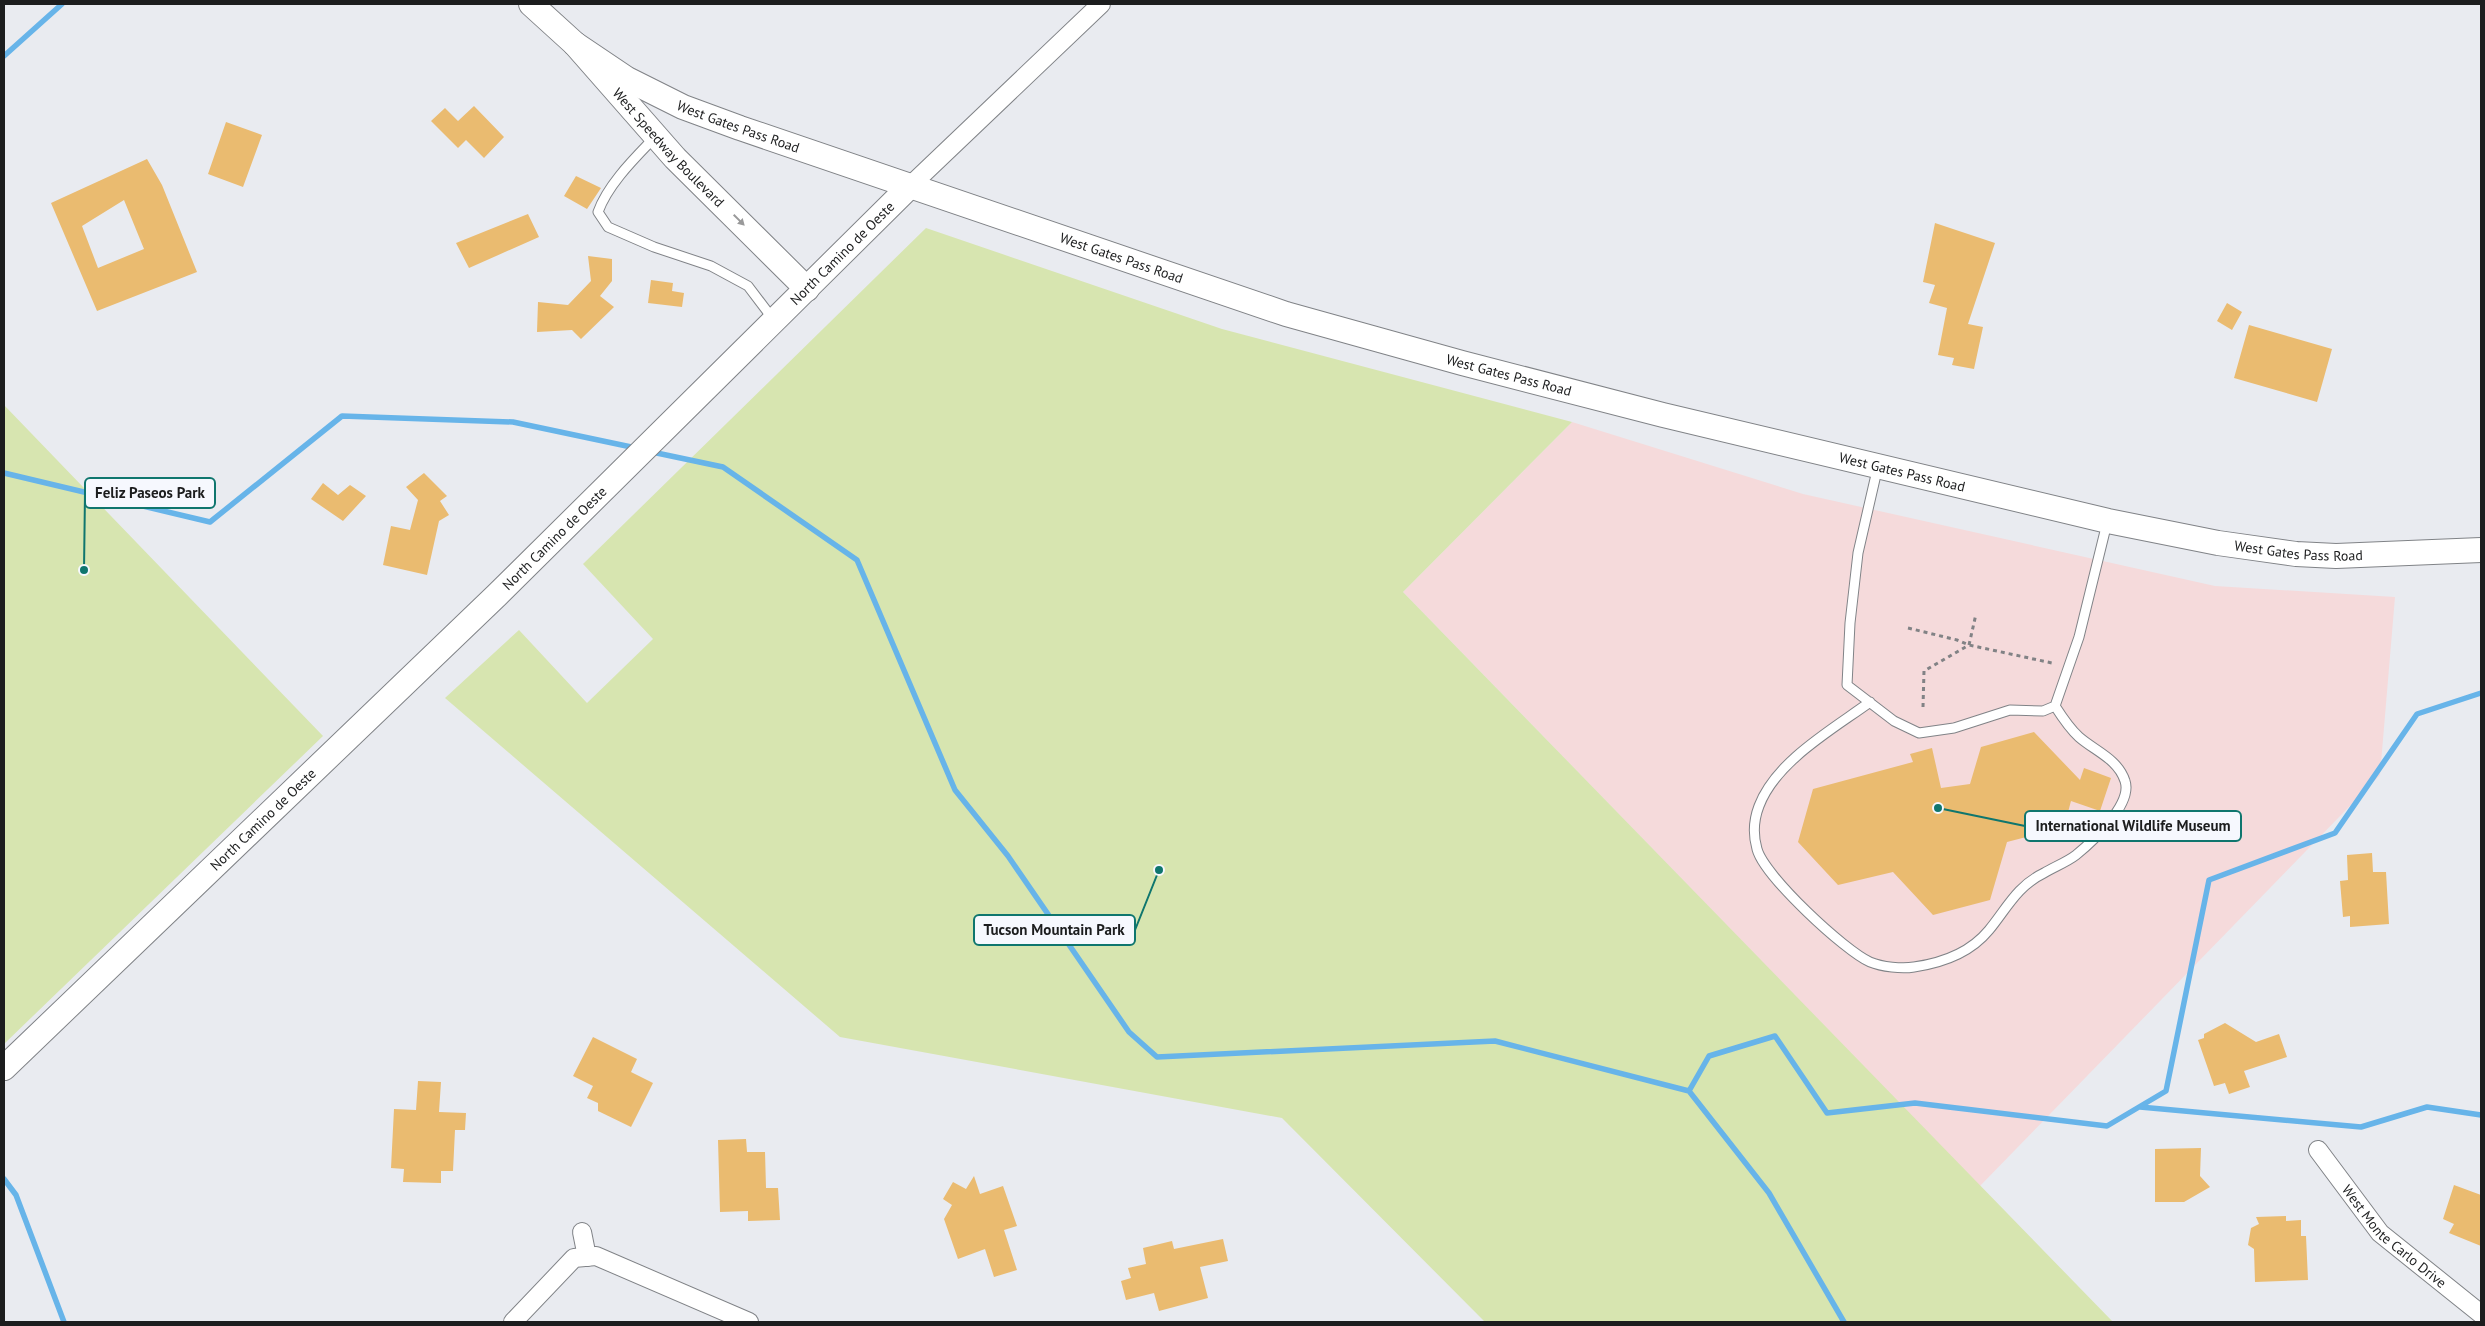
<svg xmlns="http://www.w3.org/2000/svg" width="2485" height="1326" font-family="'PT Sans',sans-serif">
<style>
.commercial{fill:#f5dadb}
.green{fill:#d7e5b0}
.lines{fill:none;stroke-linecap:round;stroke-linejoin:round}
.stream{stroke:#67b4e9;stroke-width:5.5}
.building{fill:#eabb70;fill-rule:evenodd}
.lane-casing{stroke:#808387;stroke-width:11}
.street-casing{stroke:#808387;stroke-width:20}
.secondary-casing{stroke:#808387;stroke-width:26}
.path{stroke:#818285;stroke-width:3;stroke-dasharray:4 4;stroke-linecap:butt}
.lane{stroke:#fff;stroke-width:9}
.street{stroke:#fff;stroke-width:18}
.secondary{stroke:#fff;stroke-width:24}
.oneway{fill:#99999a}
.labels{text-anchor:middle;stroke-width:5;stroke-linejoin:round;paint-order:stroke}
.street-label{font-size:14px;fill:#1c1d1e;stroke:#f6f8fe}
.leader{fill:none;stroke:#0f766e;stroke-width:2}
.callout-dot{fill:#0f766e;stroke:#f6f8fe;stroke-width:2}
.callout{fill:#f6f8fe;stroke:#0f766e;stroke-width:2}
.callout-label{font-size:15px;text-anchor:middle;font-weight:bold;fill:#1c1d1e}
</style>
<rect width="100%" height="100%" fill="#e9ebf0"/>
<!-- commercial -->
<path class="commercial" d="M1572,422l231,72 412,92 180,11 -15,178 -400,411 -577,-594z"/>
<!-- green -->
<path class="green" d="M926,228l296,101 350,93 -169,170 710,730h-628l-203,-204 -442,-81 -395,-339 74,-68 68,73 66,-64 -70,-75z
M4,405l319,331 -319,308z"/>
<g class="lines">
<!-- stream -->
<path class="stream" d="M4,56l58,-52
M652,452l71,15 134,93 98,230 53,66 121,176 28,25 338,-16 194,50 80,102 75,129
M4,473l206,49 132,-106 171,6 123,26
M1689,1091l20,-35 66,-20 52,77 88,-10 192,23 59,-35 43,-211 126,-47 82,-119 64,-21
M2140,1107l221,20 66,-20 54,8
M4,1179l12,16 48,127"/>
</g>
<!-- building -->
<path class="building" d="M474,106l30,31 -20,21 -18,-18 -8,8 -27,-27 14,-13 13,13z
M226,122l36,13 -19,52 -35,-13z
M147,159l15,26 35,87 -100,39 -46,-108zM124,200l20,49 -46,19 -16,-42z
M576,176l25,12 -14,21 -23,-13z
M528,214l11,23 -70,31 -13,-25z
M1935,223l60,20 -27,81 15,3 -9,42 -22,-4 2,-7 -16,-3 9,-47 -18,-5 6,-18 -12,-3z
M588,256l24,3v22l-12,15 14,11 -33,32 -9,-9 -35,2 1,-30 30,3 23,-24z
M651,280l22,3 -1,8 12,2 -2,14 -34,-4z
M2227,303l15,9 -10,18 -15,-9z
M2249,325l83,24 -15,53 -83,-24z
M424,473l23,23 -7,5 9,14 -10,6 -12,54 -44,-10 8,-39 19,4 8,-30 -12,-13z
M323,483l15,12 12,-10 16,11 -23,25 -32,-22z
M2034,732l46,48 4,-12 27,10 -11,33 -29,-10 -7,26 -57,15 -17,58 -57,15 -40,-43 -55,13 -40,-43 15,-53 100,-27 -3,-8 22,-6 9,40 29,-4 11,-37z
M2372,853l1,19h13l3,52 -39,3v-11l-7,1 -3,-36 8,-1 -1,-25z
M2225,1023l31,19 23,-8 8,23 -43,14 6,16 -21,7 -4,-11 -11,3 -16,-46 6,-2v-4z
M593,1037l44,22 -6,13 22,11 -22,44 -33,-16v-8l-11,-5 6,-12 -20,-10z
M418,1081l23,1 -2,30 27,1 -1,17h-10l-2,41h-12v12l-38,-1 1,-13 -13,-1 3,-59 22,1z
M746,1139l1,13h18l1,36h12l2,32 -32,1v-10l-28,1 -2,-72z
M2201,1148l-1,28 10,11 -26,15h-29v-53z
M974,1176l6,18 23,-8 14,40 -13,4 13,40 -23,7 -9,-28 -27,10 -14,-40 8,-14 -9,-6 10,-17 13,7z
M2454,1185l27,10v51l-32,-13 5,-9 -11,-5z
M2286,1216v5l15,-1v16h5l2,44 -53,2 -1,-33 -6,-4 3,-17 8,-4 -3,-7z
M1223,1239l5,22 -28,6 8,31 -49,13 -5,-18 -28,7 -5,-19 10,-3 -3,-10 18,-4 -3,-16 29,-7 2,8z"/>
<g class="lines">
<!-- lane casing -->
<g class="lane-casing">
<path id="lane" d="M655,137c-20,21 -47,47 -57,75l10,15 46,20 57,19 37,20 25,33
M1878,466l-20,87 -8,70 -3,62 47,36 25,12 35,-5 56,-18 33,1 12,-5 24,-69 28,-114
M1870,702c-37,27 -94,59 -111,104 -5,13 -6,29 -2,43 7,27 88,102 113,113 12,5 32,7 44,5 28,-4 57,-15 75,-37 18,-22 28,-44 55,-57 10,-6 23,-11 32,-18 16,-13 57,-51 49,-74 -7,-22 -30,-30 -46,-44 -10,-9 -17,-20 -24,-31"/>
</g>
<!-- street casing -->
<g class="street-casing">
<g id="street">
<path d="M909,187l192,-183"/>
<path id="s1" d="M2318,1150l62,83 101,81"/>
<path d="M582,1232l5,25"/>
<path d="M513,1322l61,-64 22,-2 153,66"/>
</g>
</g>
<!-- secondary casing -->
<g class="secondary-casing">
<g id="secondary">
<path id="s2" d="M531,4l44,40 100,114 132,131"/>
<path id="s3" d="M575,44l52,35 56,28 57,21 546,186 176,49 201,52 445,106 110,22 78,11 40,2 145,-6"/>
<path id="s4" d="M4,1068l493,-473 412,-408"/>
</g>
</g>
<!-- path -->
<path class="path" d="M1908,628l49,12 12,5 83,18
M1923,707l1,-36 45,-26 7,-31"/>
<!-- lane -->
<use href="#lane" class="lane"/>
<!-- street -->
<use href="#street" class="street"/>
<!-- secondary -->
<use href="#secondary" class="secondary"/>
</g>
<!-- one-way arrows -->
<defs><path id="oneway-solid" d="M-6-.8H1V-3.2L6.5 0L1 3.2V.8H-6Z" transform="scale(1.25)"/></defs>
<use class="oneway" href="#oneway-solid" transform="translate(739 220) rotate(45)"/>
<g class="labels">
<!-- street labels -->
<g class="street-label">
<text dy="5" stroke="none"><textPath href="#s3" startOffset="184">West Gates Pass Road</textPath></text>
<text dy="5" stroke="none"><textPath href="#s2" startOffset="199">West Speedway Boulevard</textPath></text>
<text dy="5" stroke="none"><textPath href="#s4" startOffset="1169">North Camino de Oeste</textPath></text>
<text dy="5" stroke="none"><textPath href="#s3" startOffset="589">West Gates Pass Road</textPath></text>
<text dy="5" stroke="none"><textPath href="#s3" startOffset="994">West Gates Pass Road</textPath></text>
<text dy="5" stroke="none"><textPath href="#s3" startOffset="1399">West Gates Pass Road</textPath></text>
<text dy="5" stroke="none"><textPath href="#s4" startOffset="764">North Camino de Oeste</textPath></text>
<text dy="5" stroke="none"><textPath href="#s3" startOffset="1804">West Gates Pass Road</textPath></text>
<text dy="5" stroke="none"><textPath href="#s4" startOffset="359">North Camino de Oeste</textPath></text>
<text dy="5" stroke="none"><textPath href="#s1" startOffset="116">West Monte Carlo Drive</textPath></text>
</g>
</g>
<!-- callouts -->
<path class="leader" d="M84 570L85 493M1938 808L2025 826M1159 870L1135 930"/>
<g class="callout-dot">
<circle cx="84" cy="570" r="5"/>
<circle cx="1938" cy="808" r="5"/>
<circle cx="1159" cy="870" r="5"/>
</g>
<g class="callout">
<rect x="85" y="478" width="130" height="30" rx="5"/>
<rect x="2025" y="811" width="216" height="30" rx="5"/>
<rect x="974" y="915" width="161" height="30" rx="5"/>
</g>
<g class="callout-label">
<text x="150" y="498">Feliz Paseos Park</text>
<text x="2133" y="831">International Wildlife Museum</text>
<text x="1054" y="935">Tucson Mountain Park</text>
</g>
<!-- border -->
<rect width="2485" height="1326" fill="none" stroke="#1c1d1e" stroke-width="10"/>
</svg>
